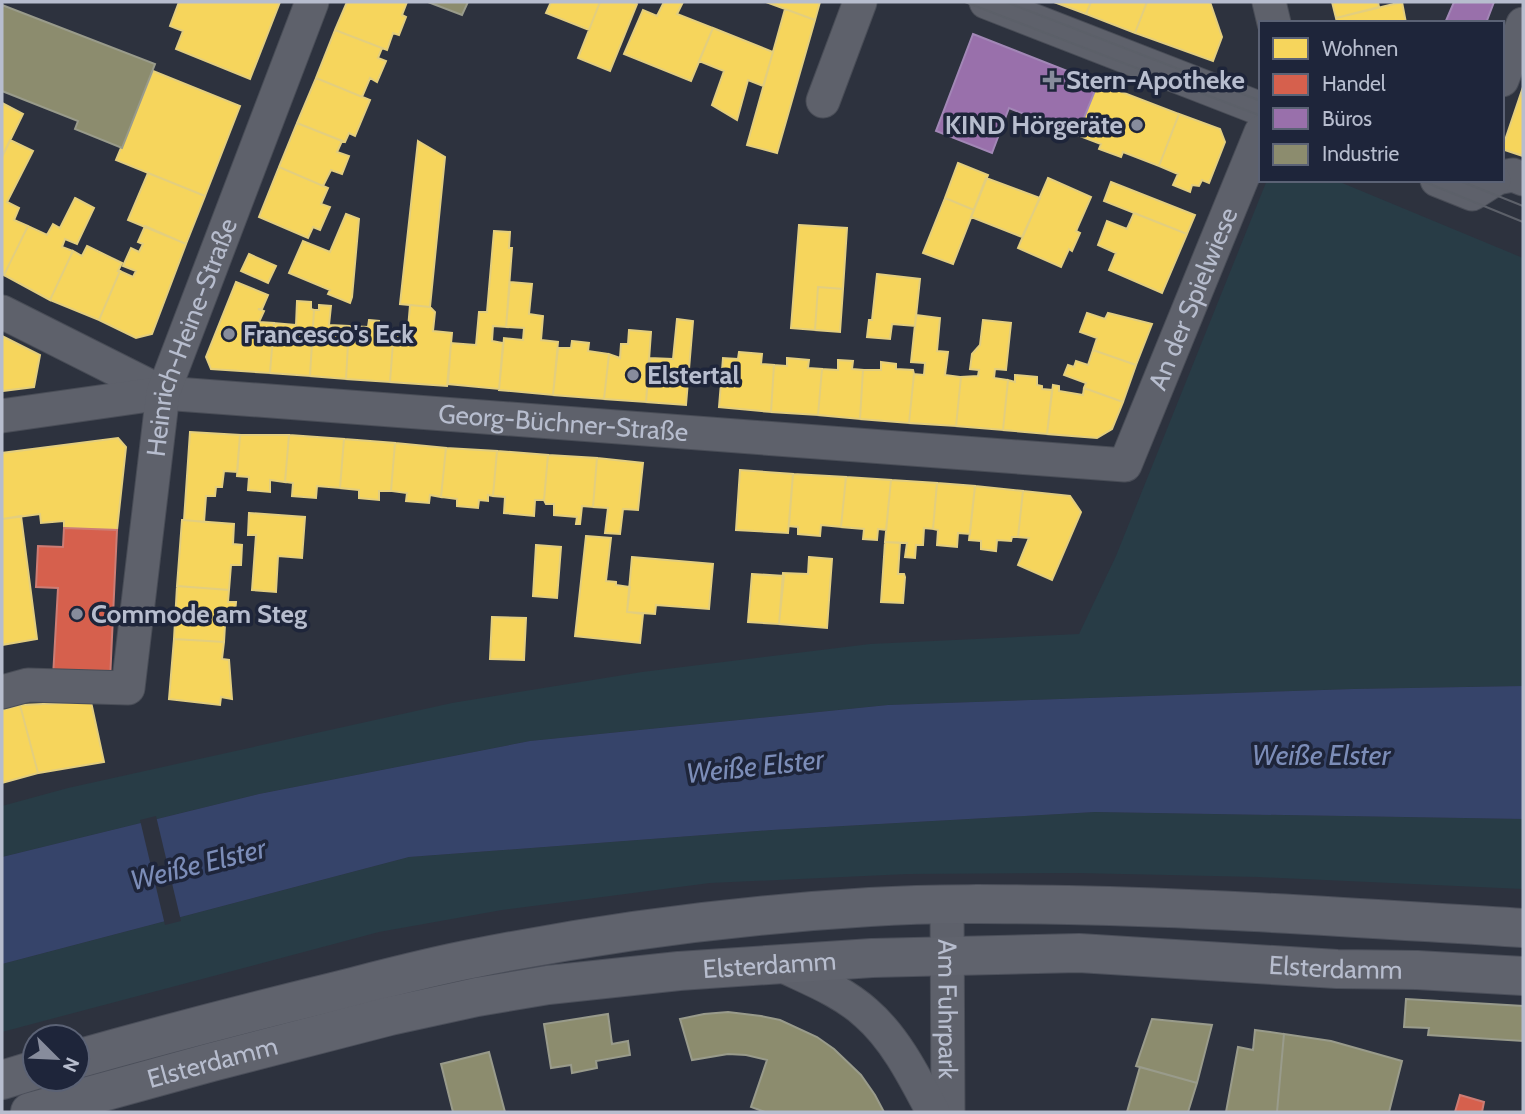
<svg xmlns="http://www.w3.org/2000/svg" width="1525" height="1114" font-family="Cabin,sans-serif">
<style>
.green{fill:#283c46}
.water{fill:#36446a}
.pier{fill:#2d323e}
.homes{fill:#f6d55c;stroke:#e3ce7e;stroke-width:2}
.shops{fill:#d6604d;stroke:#cd7c74;stroke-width:2}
.offices{fill:#9970ab;stroke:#a287b6;stroke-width:2}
.industry{fill:#8c8c6e;stroke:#999b8b;stroke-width:2}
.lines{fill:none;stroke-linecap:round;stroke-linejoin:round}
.minor-casing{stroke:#494d57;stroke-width:35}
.major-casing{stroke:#4b4f5a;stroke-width:40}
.minor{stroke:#5e616b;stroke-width:33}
.major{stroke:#60636d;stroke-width:38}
.tram{stroke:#5c6069;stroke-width:2}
.poi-dot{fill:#878c9c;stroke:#1e253a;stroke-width:2.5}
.labels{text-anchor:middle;stroke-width:7;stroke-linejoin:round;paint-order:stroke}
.poi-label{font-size:26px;font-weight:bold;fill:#b7bdce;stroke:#1e253a;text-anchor:start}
.street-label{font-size:26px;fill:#b7bdce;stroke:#1e253a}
.water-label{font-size:28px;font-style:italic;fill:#7c8db8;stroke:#1e253a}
</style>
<rect width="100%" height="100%" fill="#2d323e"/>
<!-- green -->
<path class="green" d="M1267,180h68l188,78v428l-170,3 -465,16 -358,36 -271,53 -257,63v-51l66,-18 384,-85 190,-31 228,-28 209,-10 37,-78z
M1095,812l428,7v70l-265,-12 -181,-4 -169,1 -198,9 -208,27 -123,22 -377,100v-68l407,-107 363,-27z"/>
<!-- water -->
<path class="water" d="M1523,686v133l-428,-7 -323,18 -363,27 -407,107v-107l257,-63 271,-53 358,-36 465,-16z"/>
<!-- pier -->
<path class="pier" d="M156,816l25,105 -16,4 -25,-105z"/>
<!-- homes -->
<path class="homes" d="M179,2h101l-30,77 -74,-30 7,-18 -13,-5z
M347,2h60l-5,13 4,2 -7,18 -6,-2 -6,17 -52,-20z
M551,2h49l-11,28 -43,-17z
M600,2h31l6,2 -27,67 -32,-13z
M664,2h19l-6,12 36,14 -22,53 -67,-27 19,-44 14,6z
M766,2h54l-5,18z
M1054,2h37l-5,12z
M1091,2h56l-12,31 -49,-19z
M1147,2h63l12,35 -9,24 -78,-28z
M1332,2h46l1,5 -43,11z
M1402,2l4,21h-69l-1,-5z
M785,9l30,11 -38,133 -30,-8z
M713,28l60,24 -10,34 -15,-6 -11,40 -25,-15 12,-34 -25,-10z
M335,30l47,18 -4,10 8,3 -9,21 -7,-4 -8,19 -46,-19z
M153,71l87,35 -35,90 -89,-36z
M316,78l54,22 -15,36 -6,-3 -4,9 -48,-19z
M1098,83l81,31 -20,52 -36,-14 -2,5 -22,-8 2,-5 -24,-9z
M1523,87v69l-21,-7z
M2,103l21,11 -21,43z
M1179,114l41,15 5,13 -16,41 -7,-3 -3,6 -7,-1 -2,7 -17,-7 5,-11 -19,-8z
M297,123l45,18 -5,11 12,4 -7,18 -11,-4 -8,16 -44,-19z
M10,140l23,11 -26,51 12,6 -5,12 14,6 -24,49 -2,-2v-116z
M418,141l27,16 -15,150 -30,-3z
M958,163l30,12 -14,35 -29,-12z
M279,167l49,21 -7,16 9,3 -10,23 -7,-3 -5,11 -49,-21z
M148,173l57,23 -19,48 -58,-24z
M986,178l54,20 -18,39 -51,-20z
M1048,178l43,19 -15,34 4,2 -8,18 -3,-2 -8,18 -43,-19z
M1111,182l84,33 -8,19 -83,-33z
M75,198l19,10 -17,36 -12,-5 -3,8 11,4 -23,49 -46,-25 24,-49 19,9 6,-11 7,4z
M945,198l29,12 -21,54 -30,-11z
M1134,213l53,21 -25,59 -53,-23 7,-17 -18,-8 9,-24 20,8z
M346,214l13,5 -7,78 -2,6 -22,-9 2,-4 -41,-17 14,-32 27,11z
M799,225l48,3 -4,61 -25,-2 -3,43 -24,-2z
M145,226l41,18 -34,90 -16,4 -37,-18 21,-49 13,6 3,-6 -13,-5 8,-18 8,4 4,-8 -5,-2z
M494,231l16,1 -1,16h3l-6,79 -13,-1 -1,15 11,2 -4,46 -51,-5 3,-41 25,2 3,-33h8z
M87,246l35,17 -4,8h2l-21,49 -49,-20 23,-49 9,5z
M249,254l27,12 -8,17 -27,-12z
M877,274l43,5 -5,47 -23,-2 -2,15 -23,-2 2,-17h3z
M236,282l32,13 -6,14h-4l6,2 -5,11 15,1 -4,50 -59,-4 -5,-12z
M510,282l22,2 -3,30 14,2 -2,24 17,2 -5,53 -54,-5 5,-52 19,2 1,-12 -18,-1z
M818,287l25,2 -3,43 -25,-2z
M297,301l14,1v7l3,1 -4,66 -40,-3 4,-50 22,2z
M319,305l12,1 -2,19 20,1 -3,53 -36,-3 4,-66h5z
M410,305l20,2 5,5 -2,19 19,2 -5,53 -57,-4 4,-53h14z
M1087,313l18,6 3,-6 44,11 -16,41 -43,-15 4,-12 -17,-6z
M916,315l24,3 -3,33 11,1 -3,23 16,2 -5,49 -47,-3 5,-49 10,1 1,-12 -14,-1z
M677,319l16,2 -7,84 -40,-3 4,-44 23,1z
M369,320l10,1 -1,7 16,1 -4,53 -44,-3 3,-53 19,1z
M983,320l28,3 -5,47 -11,-1 -1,9 14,2 -5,50 -47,-4 5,-49 17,-1 1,-6 -9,-1 2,-15 8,-9z
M629,330l22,2 -5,70 -42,-3 5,-45 11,4 1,-14h7z
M2,336l38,19 -6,32 -32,4z
M572,341l17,2 -1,8 21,3 -5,45 -51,-4 5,-47h13z
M1093,350l43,15 -13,37 -39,-14 2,-5 -22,-8 4,-10 6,2 2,-6 12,4z
M739,352l23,2 -1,10 13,1 -3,47 -52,-5 4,-49 15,1z
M787,358l22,2 -1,8 14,1 -4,46 -47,-3 3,-47 13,1z
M838,360l15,1 -1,8 11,1 -3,49 -42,-4 4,-46 16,1z
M881,362l15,2v5l17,1 1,4 -5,49 -49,-4 3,-49h18z
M1015,375l22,2v8l5,1v3l10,1 -5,44 -44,-4 5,-50 7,2z
M1053,385l6,1v5l24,4 1,-7 39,14 -11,27 -15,9 -50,-4z
M190,432l50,3 -3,37 -13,-1 -2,16h-6l-1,9h-9l-2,26 -20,-2z
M240,435h49l-4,47 -15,-2v12l-22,-2 1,-13 -12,-1z
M289,435l55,4 -4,49 -23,-2 -1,12 -24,-2 1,-13 -8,-1z
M118,438l8,9 -9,83 -53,-2v-7l-23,2 -1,-9 -38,5v-66z
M344,439l51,4 -4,48h-12v9l-20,-2v-8l-19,-2z
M395,443l51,5 -5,49 -11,-2 -1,8 -23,-2 1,-8 -16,-2z
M446,448l51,3 -4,45 -5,-1v6l-9,-1 -1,8 -21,-2v-7l-16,-2z
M497,451l51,4 -4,45h-9l-1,16 -30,-3 1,-16 -12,-1z
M548,455l49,3 -4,49 -11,-1 -2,18h-4l1,-7 -23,-2v-11h-8l-2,-4z
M597,458l46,5 -5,47 -15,-1 -3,25 -15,-1 3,-25 -15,-1z
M740,470l53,4 -5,59 -52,-3z
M793,474l53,3 -5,50 -20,-2 -1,11 -22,-2v-7l-9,-1z
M846,477l45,3 -5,50 -8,-1 -1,11 -14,-1 1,-10 -23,-2z
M891,480l46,3 -4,46 -9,-1 -1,17h-7l-1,13 -10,-1 2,-14 -22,-1z
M937,483l38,3 -5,48 -12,-1 -1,14 -20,-2 1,-15 -5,-1z
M975,486l48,5 -5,46h-6l-1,4 -14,-1 -1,11 -15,-2v-8l-12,-1z
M1023,491l47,5 11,16 -29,68 -34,-15 11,-27 -11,-1z
M249,513l56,4 -3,41 -24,-2 -2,36 -24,-2 4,-55h-8z
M21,516l16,123 -35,6v-126z
M182,520l52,4 -1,20 9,1 -1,20h-10l-2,25 -52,-4z
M586,536l25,2 -5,43 10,1v3l14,2 -3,25 16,2 -3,29 -65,-7z
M885,542l15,1 -2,31h6l1,3 -2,26 -22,-1z
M536,545l25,2 -4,51 -24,-2z
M632,557l81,7 -4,45 -53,-4 -1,9 -28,-2z
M809,557l23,2 -5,69 -48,-4 4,-51 25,1z
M752,574l32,2 -5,48 -31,-2z
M177,586l52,4 -1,12h8l-2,23h-9l-1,17 -50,-3z
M492,617l34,1 -2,42 -34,-1z
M174,639l50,3 -2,17 7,1 3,39 -11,-2 -1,8 -51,-6z
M91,702l13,60 -66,11 -18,-68z
M20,705l18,68 -36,10v-73z"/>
<!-- shops -->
<path class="shops" d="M64,528l53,2 -7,150 -57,-3 5,-89 -22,-1 2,-41 25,1z
M1460,1095l24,7 -2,10h-27z"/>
<!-- offices -->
<path class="offices" d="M1454,2h40l-8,21h-41z
M973,34l125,49 -21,52 -68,-27 -17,45 -56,-22z"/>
<!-- industry -->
<path class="industry" d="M428,2h40l-6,13z
M2,5l153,59 -33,84 -47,-19 3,-8 -76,-30z
M1406,999l117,7v35l-95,-6 1,-7 -25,-1z
M728,1012l33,4 19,4 37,17 17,12 27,26 14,20 9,17h-119l-14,-5 16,-47 -21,-5 -18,-1 -36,6 -12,-41 24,-5z
M608,1014l4,30 16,-3 2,14 -34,6 1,7 -25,5 -1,-8 -20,3 -7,-44z
M1152,1019l60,6 -15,58 -61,-17z
M1255,1030l29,4 -7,78h-51l12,-65 15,3z
M1284,1034l47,7 71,20 -13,51h-112z
M489,1052l16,60h-52l-12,-48z
M1140,1067l57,16 -9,29h-61z"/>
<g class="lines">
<!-- minor casing -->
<g class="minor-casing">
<g id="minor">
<path d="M986,2l275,107"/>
<path d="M1269,2l5,21"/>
<path d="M1502,80l21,-56"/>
<path d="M823,101l37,-99"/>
<path d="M1502,177l11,-2 10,4"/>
<path d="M1437,180l35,14 22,-14"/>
<path d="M2,312l161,81"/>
<path id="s1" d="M2,416l161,-23 962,72 136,-333"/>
<path id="s2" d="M2,692l26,-7 100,3 35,-295 149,-391"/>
<path id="s3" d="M947,906l1,206"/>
<path d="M781,965c29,14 61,26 85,48 30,26 49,65 67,99"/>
</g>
</g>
<!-- major casing -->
<g class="major-casing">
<g id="major">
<path d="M77,1059c85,-24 170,-46 256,-67 47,-12 95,-25 143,-34 130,-26 262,-43 394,-51 65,-4 132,-3 198,-2 152,3 303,14 455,23"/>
<path d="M2,1080l33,-10"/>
<path id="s4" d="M30,1112l182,-50 178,-46 87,-19 71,-12 131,-14 193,-13 207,-5 258,16 80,1 106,6"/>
</g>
</g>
<!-- minor -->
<use href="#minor" class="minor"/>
<!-- major -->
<use href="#major" class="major"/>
<!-- tram -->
<path class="tram" d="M965,2l296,114
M1006,2l255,99
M1420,180l103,42
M1458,180l65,26"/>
</g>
<!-- markers -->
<g class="poi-dot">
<path d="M1048.5 69.5h7v7h7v7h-7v7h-7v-7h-7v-7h7z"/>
<circle cx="1137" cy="125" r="7"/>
<circle cx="229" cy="334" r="7"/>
<circle cx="633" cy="375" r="7"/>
<circle cx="77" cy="614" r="7"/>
</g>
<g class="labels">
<!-- poi labels -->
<g class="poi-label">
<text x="1066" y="89">Stern-Apotheke</text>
<text x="1123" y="134" text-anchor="end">KIND Hörgeräte</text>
<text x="243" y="343">Francesco's Eck</text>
<text x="647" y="384">Elstertal</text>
<text x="91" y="623">Commode am Steg</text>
</g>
<!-- street labels -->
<g class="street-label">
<text dy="9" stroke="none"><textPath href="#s1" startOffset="1307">An der Spielwiese</textPath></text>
<text dy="9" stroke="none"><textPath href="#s2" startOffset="485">Heinrich-Heine-Straße</textPath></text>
<text dy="9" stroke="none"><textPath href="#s1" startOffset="564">Georg-Büchner-Straße</textPath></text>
<text dy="9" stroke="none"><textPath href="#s4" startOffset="756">Elsterdamm</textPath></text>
<text dy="9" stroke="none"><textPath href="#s4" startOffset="1323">Elsterdamm</textPath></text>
<text dy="9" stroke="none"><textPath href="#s3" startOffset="103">Am Fuhrpark</textPath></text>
<text dy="9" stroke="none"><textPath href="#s4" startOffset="189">Elsterdamm</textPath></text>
</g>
<!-- water labels -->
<g class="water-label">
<text x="1321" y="765">Weiße Elster</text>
<text transform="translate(755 766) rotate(-6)" y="10">Weiße Elster</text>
<text transform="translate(198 864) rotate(-14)" y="10">Weiße Elster</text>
</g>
</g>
<!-- border -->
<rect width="1525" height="1114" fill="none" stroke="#b7bdce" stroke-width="7"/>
<!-- legend -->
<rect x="1259" y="21" width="245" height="161" fill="#1e253a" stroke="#5b6275" stroke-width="2"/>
<rect x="1273" y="38" width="35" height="21" fill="#f6d55c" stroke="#5b6275" stroke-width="2"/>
<text x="1322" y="56" font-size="21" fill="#b7bdce">Wohnen</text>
<rect x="1273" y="74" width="35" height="21" fill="#d6604d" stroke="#5b6275" stroke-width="2"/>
<text x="1322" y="91" font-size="21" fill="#b7bdce">Handel</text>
<rect x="1273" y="108" width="35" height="21" fill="#9970ab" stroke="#5b6275" stroke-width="2"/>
<text x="1322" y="126" font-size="21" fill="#b7bdce">Büros</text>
<rect x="1273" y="144" width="35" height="21" fill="#8c8c6e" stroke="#5b6275" stroke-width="2"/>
<text x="1322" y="161" font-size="21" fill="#b7bdce">Industrie</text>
<!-- north arrow -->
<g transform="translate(56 1058) rotate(114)"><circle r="33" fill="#1e253a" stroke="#5b6275" stroke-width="2"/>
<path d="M0-5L12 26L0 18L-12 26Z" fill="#878c9c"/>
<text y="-10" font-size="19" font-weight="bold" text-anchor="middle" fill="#b7bdce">N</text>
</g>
</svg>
